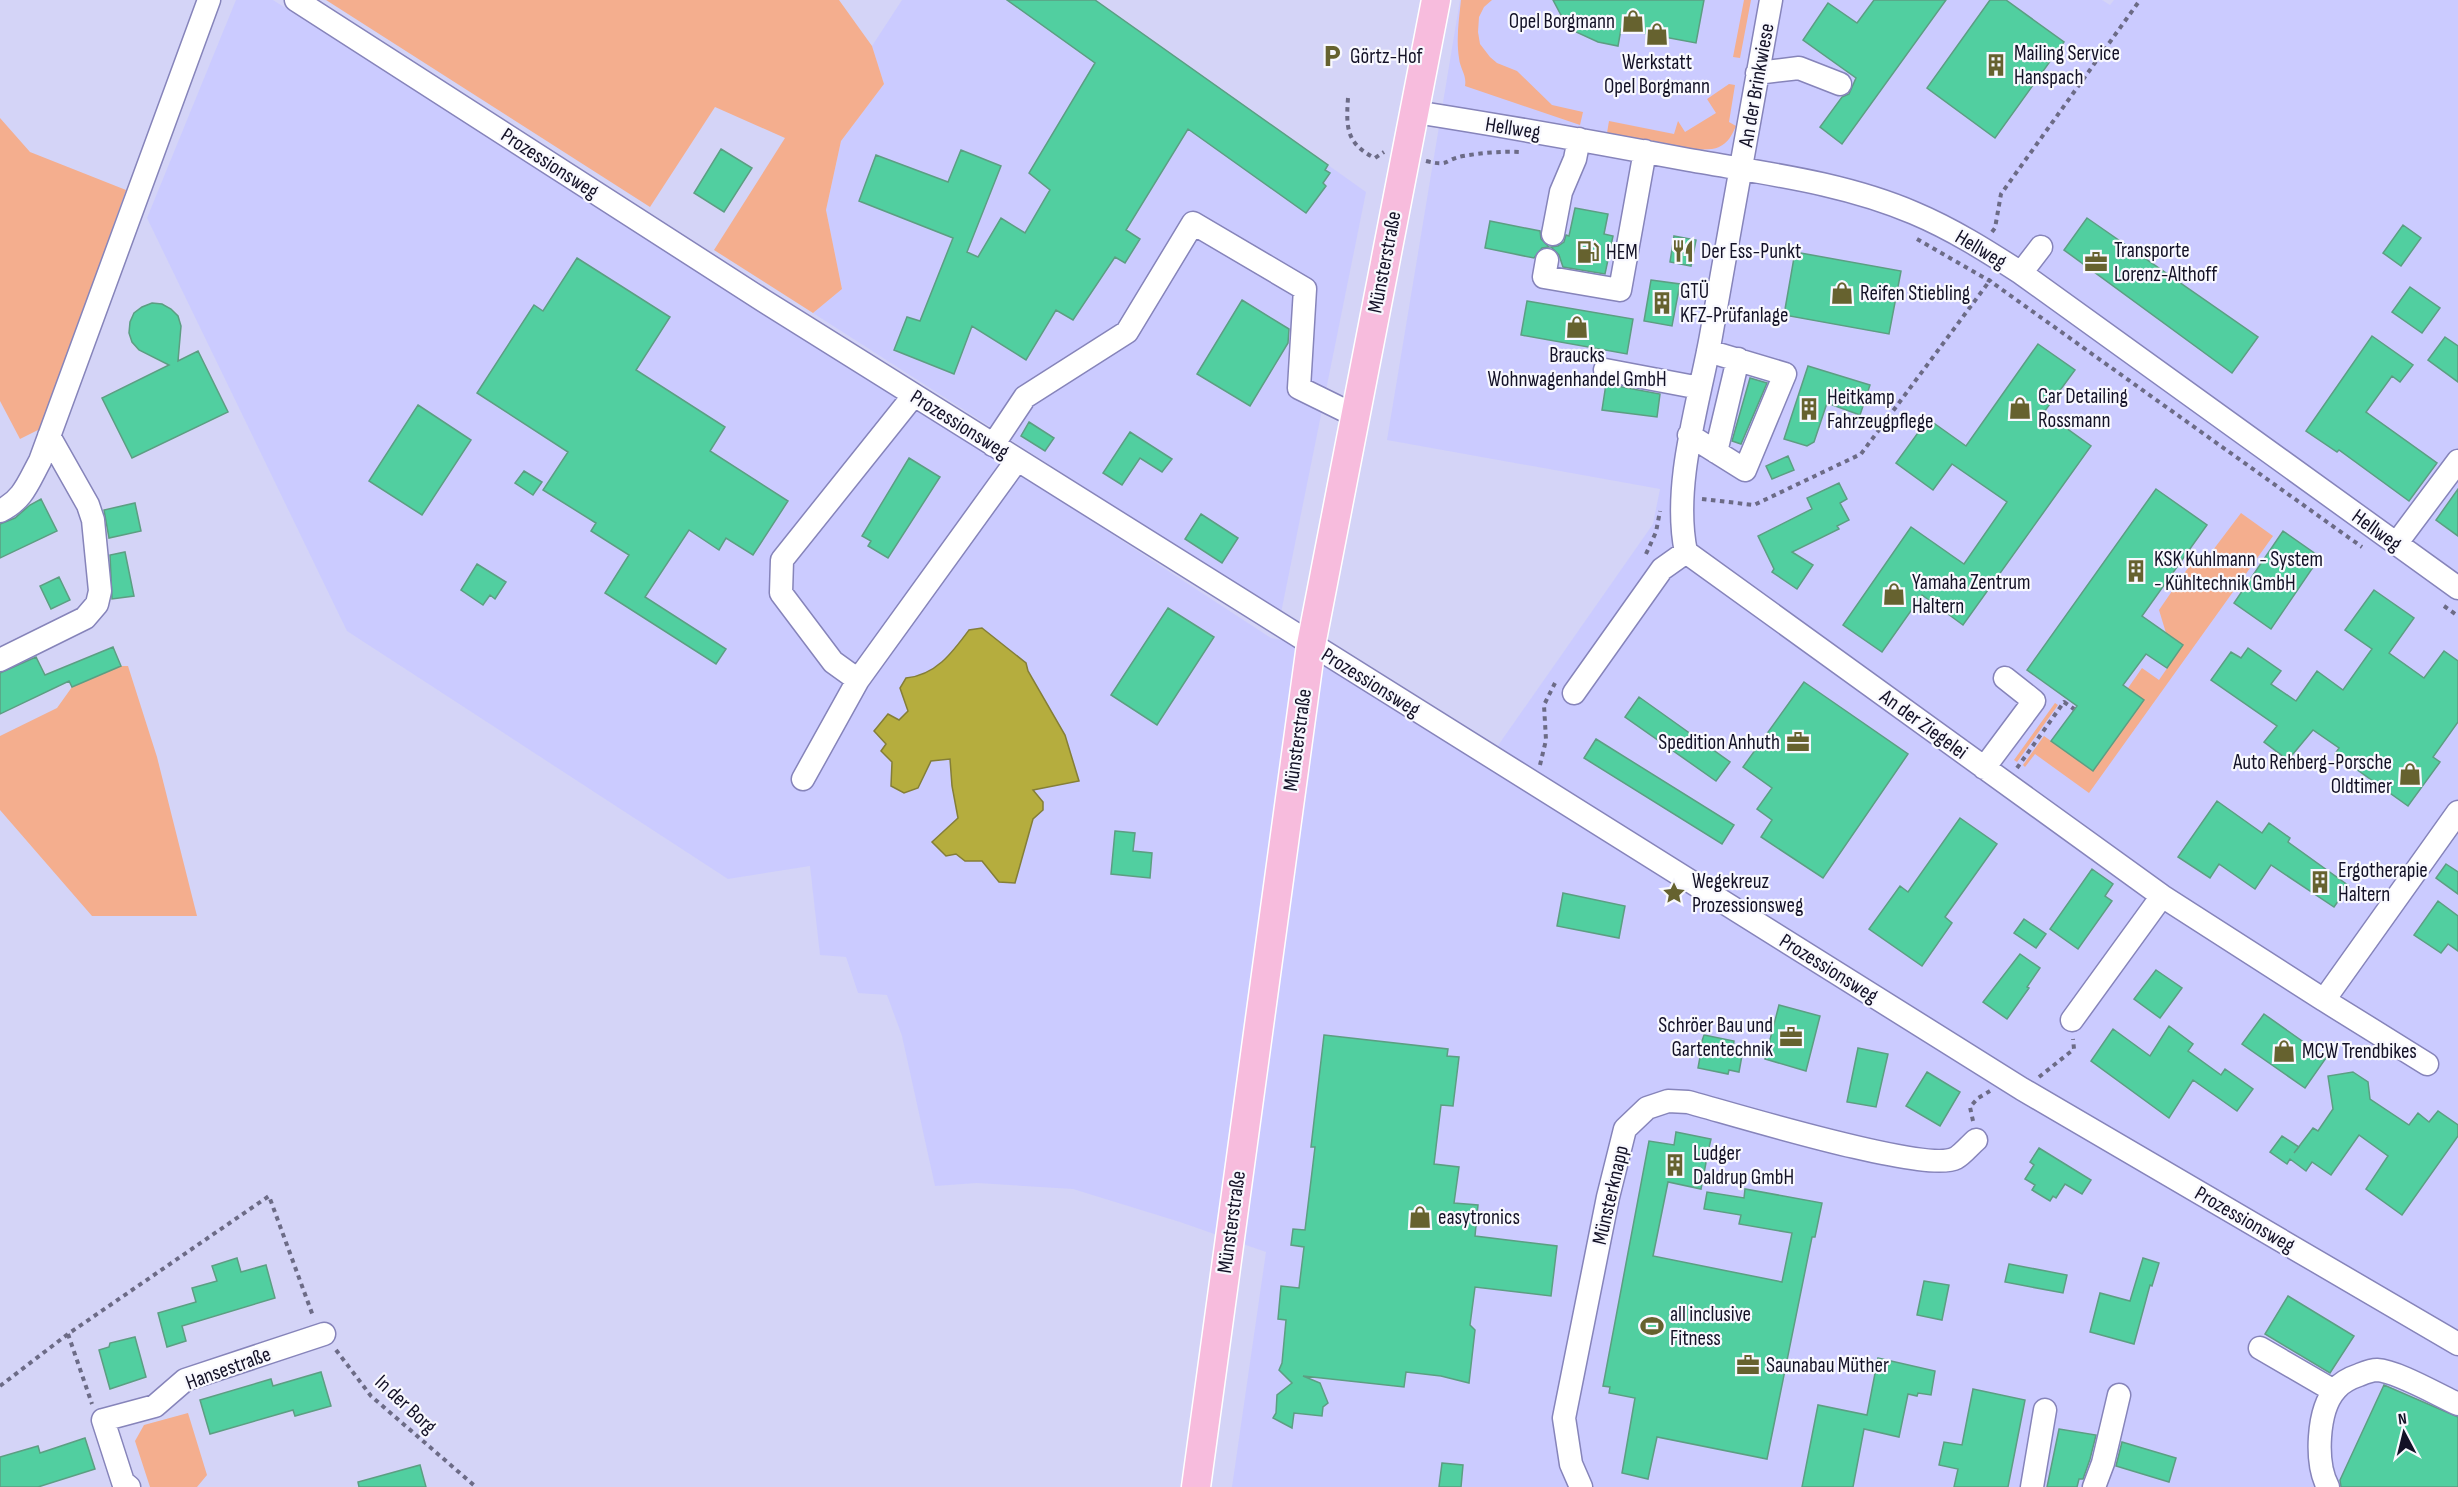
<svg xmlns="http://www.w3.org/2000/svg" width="2458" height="1487" font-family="'Sofia Sans Condensed',sans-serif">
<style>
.built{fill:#cbcbff}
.green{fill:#f4ae8e}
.water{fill:#b5ad3e;stroke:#847e37;stroke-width:1.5}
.building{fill:#51cfa0;stroke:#5c9e82;stroke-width:1.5}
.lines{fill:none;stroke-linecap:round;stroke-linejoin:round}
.minor-casing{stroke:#8684ba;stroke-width:25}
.major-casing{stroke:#fff;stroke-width:31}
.path{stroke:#6c6b86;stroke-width:4;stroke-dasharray:4.5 4.5;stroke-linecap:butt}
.minor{stroke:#fff;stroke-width:22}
.major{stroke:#f7bcdd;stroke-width:28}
.labels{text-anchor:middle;stroke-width:4.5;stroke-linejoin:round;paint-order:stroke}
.poi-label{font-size:21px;fill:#131126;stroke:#f8f8fe;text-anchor:start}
.street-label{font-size:21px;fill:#131126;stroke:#f8f8fe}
</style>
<rect width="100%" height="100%" fill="#d4d4f7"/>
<!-- built -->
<path class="built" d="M236,0h37l765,486 233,152 74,15 152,94 156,-223 7,-35 -273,-49 73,-440h642l8,5 4,-5h344v1487h-1226l34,-235 -86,-30 -107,-33 -96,-6 -42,3 -33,-150 -15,-41 -29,-2 -12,-36 -26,-2 -10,-89 -82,13 -381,-248 -200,-413z
M902,0h194l270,192 -85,421 -468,-300 29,-24 -16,-79 15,-69 43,-57 -12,-38z"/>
<!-- green -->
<path class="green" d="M326,0h513l33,46 12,38 -43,57 -15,69 16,79 -29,24 -99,-63 71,-112 -70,-31 -65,100z
M1461,0h31l-8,7 -5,10 -1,15 2,12 10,13 7,6 20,8 35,34 31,7 -3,13 -115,-39c2,-11 -5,-17 -6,-28 -3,-19 0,-39 2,-58z
M1744,0h7l-11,58 -7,-1z
M1729,84l6,1 -6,37 7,4c-4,9 -8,17 -17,21 -20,9 -89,-9 -112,-14l2,-12 65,13 4,-13 7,11 31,-19 -9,-14z
M0,118l30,34 96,38 -80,225 -6,14 -20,10 -20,-38z
M2241,513l32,23 -184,257 -54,-39 -10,13 -2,-2 21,-29 49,35 51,-71 -16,-12 14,-20 17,12 24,-35 -17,-12 -7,-23 31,-45 14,-3z
M121,666h7l29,91 40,159h-105l-92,-106v-74l57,-28 15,-21z
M2055,703l3,2 -41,57 -3,-2z
M188,1413l19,62 -10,12h-47l-15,-46 9,-16z"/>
<!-- water -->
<path class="water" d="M982,628l44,35 2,8 37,64 14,46 -46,9 10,12v8l-10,9 -18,64 -16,-1 -17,-21h-17l-9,-7 -10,2 -14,-14 26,-24 -6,-32 -2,-27 -19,2 -13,27 -14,5 -13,-7 1,-24 -11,-11 5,-7 -12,-13 14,-17 11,6 9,-9 -8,-23 6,-10c30,-3 46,-25 63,-48z"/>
<!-- building -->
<path class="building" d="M1007,0h88l233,165 -3,5 5,3 -7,10 3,3 -20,27 -118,-84 -62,101 14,9 -15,24 -10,-6 -42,63 -17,-10 -30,50 -54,-34 -18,48 -60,-24 13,-33 13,4 33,-83 -94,-37 17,-46 72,27 13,-32 40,16 -34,86 11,5 23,-39 24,15 25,-43 -21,-17 66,-110z
M1553,0h151l-8,43 -75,-14 -3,17 -20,-4 -22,-10 -15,-17z
M1874,0h72l-104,144 -22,-17 22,-30 7,-3 7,-16 -53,-38 25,-37 29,20z
M1990,0h16l58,42 -69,96 -68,-50z
M721,149l31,19 -28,44 -30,-19z
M1575,208l33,6 -4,20 9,2 -8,38 -42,-7 -4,-12 -8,-8 7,-1 6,-4 2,-7 3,1z
M2087,218l171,119 -26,36 -168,-123z
M1490,221l50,10 1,8 8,8 -7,1 -8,10 -49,-10z
M2403,225l18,13 -20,28 -18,-13z
M1674,236l22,4 -5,26 -21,-4z
M1795,252l106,19 -12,63 -105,-19z
M577,258l93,59 -34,53 89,57 -15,24 78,50 -35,54 -27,-17 -7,12 -30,-20 -44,67 81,52 -10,15 -111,-71 24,-38 -38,-24 5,-8 -53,-33 25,-38 -91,-59 57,-88 9,6z
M1651,280l29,4 -8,42 -28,-5z
M2410,287l30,21 -18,25 -30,-21z
M1242,300l47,29 -1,14 -38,63 -53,-32z
M1527,301l106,18 -6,35 -106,-19z
M152,303l10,1 9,5 7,7 3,10 -3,35 20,-10 30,61 -96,46 -30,-60 67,-33 -30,-15 -7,-8 -3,-9 1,-11 4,-9 8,-6z
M2372,336l41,29 -13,17 -8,-6 -26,36 71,51 -28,38 -70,-51 -2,2 -31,-21z
M2445,337l13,9v36l-30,-22z
M2038,344l37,26 -31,42 47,34 -128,179 -41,-30 -40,57 -39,-27 68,-98 53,37 43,-62 -55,-38 -19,26 -37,-27 32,-44 38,27z
M1808,366l62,19 -10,30 -33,-12 -13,39 -7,4 -23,-7z
M1750,378l17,5 -26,61 -9,-3z
M1606,384l54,10 -3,23 -55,-7z
M418,405l53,35 -49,75 -53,-34z
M1029,422l25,16 -9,13 -24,-15z
M1130,432l42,27 -10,13 -22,-14 -18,27 -19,-12z
M1788,456l6,14 -22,9 -6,-13z
M909,458l31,19 -52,81 -20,-12 3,-5 -9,-5z
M524,471l18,11 -9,13 -18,-12z
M1839,483l8,16 -7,4 9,17 -12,6 2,3 -47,23 21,13 -16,24 -25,-17 2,-3 -16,-33 54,-27 -5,-11z
M2156,489l51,36 -65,91 41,29 -16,23 -21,-14 -23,31 21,15 -51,71 -42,-30 26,-35 -50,-36z
M2458,489v47l-22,-16z
M41,499l16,32 -57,27v-34l15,-6 15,-13z
M135,503l6,28 -32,7 -5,-28z
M1201,514l37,24 -16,25 -37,-24z
M2283,531l37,26 -49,72 -37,-26z
M125,552l9,44 -22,3 -2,-44z
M477,564l29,18 -11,17 -5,-4 -7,10 -22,-15z
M59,577l11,23 -19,9 -11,-23z
M2374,590l40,28 -25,35 35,25 20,-27 14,10v61l-25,35 7,5 -32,44 -73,-52 4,-6 -26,-18 -25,30 -24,-18 13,-16 -66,-46 20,-28 10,6 7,-10 33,23 -10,13 25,17 21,-30 26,19 29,-41 -27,-19z
M1168,608l46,29 -57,88 -46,-30z
M113,647l8,19 -49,21 -3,-6 -69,33v-41l36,-16 9,18z
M1804,682l104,72 -85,124 -62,-41 11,-17 -15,-11 15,-21 -29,-21z
M1639,697l91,65 -14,19 -91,-64z
M1596,739l138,86 -12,19 -138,-86z
M2217,801l45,32 7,-10 21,15 -2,4 61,44 -15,21 -63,-42 -16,24 -36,-25 -9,14 -32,-21z
M1960,818l37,26 -52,73 7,6 -30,43 -53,-37 31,-43 8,6z
M1115,831l20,2 -2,18 19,2 -2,25 -39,-4z
M2446,864l12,8v22l-22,-16z
M2092,869l21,15 -8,12 7,5 -34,48 -28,-20z
M1563,893l62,13 -6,32 -62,-12z
M2438,901l20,15v35l-10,-7 -7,9 -27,-18z
M2024,919l22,15 -10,14 -22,-15z
M2020,954l20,14 -13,19 2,1 -22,31 -24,-17z
M2156,970l26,18 -22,30 -26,-19z
M1779,1005l41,11 -14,55 -41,-12z
M2264,1014l62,44 -21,30 -63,-44z
M2169,1026l24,18 -5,7 33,24 4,-6 28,20 -16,22 -44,-31 -24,38 -78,-57 22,-32 37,27z
M1324,1035l124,14 -1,7 12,1 -6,49 -12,-1 -7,59 25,3 -5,36 24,2 -3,31 82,10 -6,50 -76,-9 -5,38 5,5 -6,53 -28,-7 -35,-4 -2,15 -101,-11 17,7 8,20 -5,4 -1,9 -28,-3 -2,15 -19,-10 3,-5 1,-18 15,-12 -13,-13 3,-7 4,-43 -8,-1 3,-33 18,2 5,-41 -13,-2 2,-16 12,1 10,-83h-4z
M1704,1035l30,6 -1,7 10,2 -4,22 -10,-2 -1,4 -30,-6 2,-11 -2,-4z
M1858,1048l30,6 -12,53 -29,-5z
M1927,1072l33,20 -20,34 -34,-20z
M2353,1072l15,10 2,17 39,26 9,-12 11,9 9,-11 20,14v11l-56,79 -36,-26 22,-33 -29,-21 -28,40 -19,-13 -6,9 -16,-12 -3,5 -17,-12 12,-16 17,11 -5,6 19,-25 5,3 15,-22 -5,-33z
M1676,1132l35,7 -3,13 -7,37 -33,-7 -15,74 129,26 10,-49 -53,-9 2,-9 -37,-6 3,-17 37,6 1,-9 77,14 -7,34h-3l-45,222 -110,-22 -9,42 -26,-6 13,-75 -26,-5 1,-6 -7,-1 46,-245 25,4z
M2039,1148l52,32 -9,14 -17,-10 -9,14 -3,-2 -3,5 -18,-11 3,-5 -10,-6 9,-14 -4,-3z
M237,1258l4,14 25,-7 9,33 -93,28 4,15 -19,6 -9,-34 38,-11 -4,-14 25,-7 -5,-15z
M2143,1258l16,5 -7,23 -2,-1 -16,59 -44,-12 10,-39 30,8z
M2009,1264l58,11 -4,18 -58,-11z
M1924,1281l25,4 -7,35 -25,-5z
M2288,1296l66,40 -24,37 -65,-39z
M135,1337l11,40 -36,12 -11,-39 10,-3 1,-4z
M1878,1358l57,13 -4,24 -13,-2 -1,3 -9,-2 -9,43 -35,-8 -11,58h-51l16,-82 49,10z
M321,1372l10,34 -36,10 -2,-6 -83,24 -10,-34 71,-21 2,7z
M2384,1385l74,32v70h-117l-1,-7z
M1973,1389l52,11 -17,87h-54l4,-18 -19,-4 5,-23 18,3z
M2059,1429l37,6 -6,24 -7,20h-4l-2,8h-30z
M85,1438l10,31 -57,18h-38v-30l38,-11 2,7z
M2122,1442l54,16 -7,24 -53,-16z
M1442,1463l21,2 -2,22h-22z
M420,1465l6,22h-67l-1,-5z"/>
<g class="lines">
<!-- minor casing -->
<g class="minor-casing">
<path id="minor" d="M296,0l468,301 1258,788 436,255
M1771,0c-21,112 -40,224 -60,336 -12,67 -39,149 -25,216l476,344 162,104 134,-188
M1757,73l42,-5 41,16
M1415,112c90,14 179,30 269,47 77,14 158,23 230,54 38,16 73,38 107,60l437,315
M1553,234l8,-42 14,-33 4,-20
M1547,260l-3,17 76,13 25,-139
M2021,273l20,-26
M1605,370l95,18
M914,395l-132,165 -1,33 52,69 25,18 159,-220
M1689,435l56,35 40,-96 -77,-23
M993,445l32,-48 102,-65 66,-109 112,66 -6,99 55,27
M1716,452l22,-93
M0,511c23,-11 28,-28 40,-50l169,-461
M2396,544l62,-83
M0,660l85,-42 12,-14 3,-13 -7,-71 -5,-15 -39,-69
M1574,693l88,-124 24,-17
M1984,768l50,-67 -29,-23
M803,779l55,-99
M2324,1000l103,64
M2072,1020l90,-124
M2260,1348l74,43
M129,1487l-6,-5 -20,-62 52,-14 30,-26 139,-46
M1581,1487l-10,-23 -7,-46 44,-221 17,-68 22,-21 21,-7 20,1c42,11 238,72 268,56 7,-4 14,-13 20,-18
M2032,1487l13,-77
M2094,1487l9,-24 16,-68
M2328,1487c-13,-24 -11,-77 8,-98 6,-7 14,-11 23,-14 5,-2 12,-5 18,-5 20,1 61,25 81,34"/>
</g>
<!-- major casing -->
<g class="major-casing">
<path id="major" d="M1196,1487l115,-842 125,-645"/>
</g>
<!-- path -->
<path class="path" d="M1348,98c-2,29 -2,46 27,60l9,-6
M1426,161c24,6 17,-1 37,-5 18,-3 39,-5 58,-4
M1992,232l3,-4 6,-34 139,-194
M1917,239l73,42 372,266
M1702,499l52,6 107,-51 130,-175
M1646,554l10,-22 4,-21
M2444,606l14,10
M1540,765l6,-25 -2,-35 11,-22
M2017,768l47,-66 10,7
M2039,1077l35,-28 -1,-10
M1973,1121l-3,-14 8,-9 12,-7
M68,1334l24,70
M336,1350l35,46 105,91
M0,1386l68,-52 201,-138 44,120"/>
<!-- minor -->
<use href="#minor" class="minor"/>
<!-- major -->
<use href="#major" class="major"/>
</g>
<!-- icons -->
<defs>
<g id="shop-bare" transform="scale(1.8)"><path d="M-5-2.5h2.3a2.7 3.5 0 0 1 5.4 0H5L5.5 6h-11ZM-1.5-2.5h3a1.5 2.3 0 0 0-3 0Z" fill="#66622f" stroke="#f8f8fe" stroke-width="2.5" paint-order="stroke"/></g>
<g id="parking-bare" transform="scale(1.8)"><path d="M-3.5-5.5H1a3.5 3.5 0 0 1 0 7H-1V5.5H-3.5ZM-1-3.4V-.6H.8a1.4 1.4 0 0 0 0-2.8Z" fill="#66622f" stroke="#f8f8fe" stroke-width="2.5" paint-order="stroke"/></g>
<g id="building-bare" transform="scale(1.8)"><path d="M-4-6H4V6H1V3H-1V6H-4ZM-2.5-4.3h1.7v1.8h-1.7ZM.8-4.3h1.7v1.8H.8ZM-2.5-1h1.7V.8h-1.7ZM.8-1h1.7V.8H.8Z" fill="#66622f" stroke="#f8f8fe" stroke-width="2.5" paint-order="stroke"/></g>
<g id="restaurant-bare" transform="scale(1.8)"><path d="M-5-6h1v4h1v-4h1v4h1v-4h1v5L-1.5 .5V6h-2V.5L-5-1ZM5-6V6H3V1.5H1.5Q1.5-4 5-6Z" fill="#66622f" stroke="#f8f8fe" stroke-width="2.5" paint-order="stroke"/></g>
<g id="fuel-bare" transform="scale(1.8)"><path d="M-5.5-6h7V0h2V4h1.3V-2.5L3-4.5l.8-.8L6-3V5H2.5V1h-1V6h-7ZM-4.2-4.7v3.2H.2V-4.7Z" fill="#66622f" stroke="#f8f8fe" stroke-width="2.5" paint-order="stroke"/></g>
<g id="office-bare" transform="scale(1.8)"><path d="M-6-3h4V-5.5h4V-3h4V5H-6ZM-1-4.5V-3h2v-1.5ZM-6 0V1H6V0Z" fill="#66622f" stroke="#f8f8fe" stroke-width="2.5" paint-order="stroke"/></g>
<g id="sight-bare" transform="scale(1.8)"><path d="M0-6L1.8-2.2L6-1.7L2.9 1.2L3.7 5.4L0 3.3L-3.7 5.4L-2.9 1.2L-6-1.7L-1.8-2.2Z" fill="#66622f" stroke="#f8f8fe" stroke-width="2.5" paint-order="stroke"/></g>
<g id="stadium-bare" transform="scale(1.8)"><path d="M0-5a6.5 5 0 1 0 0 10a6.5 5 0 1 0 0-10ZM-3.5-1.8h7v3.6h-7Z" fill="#66622f" stroke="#f8f8fe" stroke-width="2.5" paint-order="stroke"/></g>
</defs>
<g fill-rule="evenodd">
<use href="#shop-bare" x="1633" y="21"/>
<use href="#shop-bare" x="1657" y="34"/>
<use href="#parking-bare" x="1332" y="56"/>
<use href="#building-bare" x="1996" y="65"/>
<use href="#restaurant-bare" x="1683" y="251"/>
<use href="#fuel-bare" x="1588" y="252"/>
<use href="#office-bare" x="2096" y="262"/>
<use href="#shop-bare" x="1842" y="293"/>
<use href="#building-bare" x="1662" y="303"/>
<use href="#shop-bare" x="1577" y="327"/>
<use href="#shop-bare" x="2020" y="408"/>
<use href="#building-bare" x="1809" y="409"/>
<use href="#building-bare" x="2136" y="571"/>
<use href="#shop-bare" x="1894" y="594"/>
<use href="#office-bare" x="1798" y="742"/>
<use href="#shop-bare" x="2410" y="774"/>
<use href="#building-bare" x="2320" y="882"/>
<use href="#sight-bare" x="1674" y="893"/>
<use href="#office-bare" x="1791" y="1037"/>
<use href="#shop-bare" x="2284" y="1051"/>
<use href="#building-bare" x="1675" y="1165"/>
<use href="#shop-bare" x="1420" y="1217"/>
<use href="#stadium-bare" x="1652" y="1326"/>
<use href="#office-bare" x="1748" y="1365"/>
</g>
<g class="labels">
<!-- poi labels -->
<g class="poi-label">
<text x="1615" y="28" text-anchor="end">Opel Borgmann</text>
<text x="2014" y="60">Mailing Service<tspan x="2014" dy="24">Hanspach</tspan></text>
<text x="1350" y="63">Görtz-Hof</text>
<text x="1657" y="69" text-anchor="middle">Werkstatt<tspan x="1657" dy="24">Opel Borgmann</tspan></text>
<text x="2114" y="257">Transporte<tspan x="2114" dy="24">Lorenz-Althoff</tspan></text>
<text x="1701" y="258">Der Ess-Punkt</text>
<text x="1606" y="259">HEM</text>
<text x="1680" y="298">GTÜ<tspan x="1680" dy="24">KFZ-Prüfanlage</tspan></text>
<text x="1860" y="300">Reifen Stiebling</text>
<text x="1577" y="362" text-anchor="middle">Braucks<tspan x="1577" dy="24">Wohnwagenhandel GmbH</tspan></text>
<text x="2038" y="403">Car Detailing<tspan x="2038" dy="24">Rossmann</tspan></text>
<text x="1827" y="404">Heitkamp<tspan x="1827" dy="24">Fahrzeugpflege</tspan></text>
<text x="2154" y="566">KSK Kuhlmann - System<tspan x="2154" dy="24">- Kühltechnik GmbH</tspan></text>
<text x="1912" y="589">Yamaha Zentrum<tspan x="1912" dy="24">Haltern</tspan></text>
<text x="1780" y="749" text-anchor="end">Spedition Anhuth</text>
<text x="2392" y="769" text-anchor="end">Auto Rehberg-Porsche<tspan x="2392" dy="24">Oldtimer</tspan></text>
<text x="2338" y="877">Ergotherapie<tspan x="2338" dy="24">Haltern</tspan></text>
<text x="1692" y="888">Wegekreuz<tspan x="1692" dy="24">Prozessionsweg</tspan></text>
<text x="1773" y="1032" text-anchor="end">Schröer Bau und<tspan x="1773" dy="24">Gartentechnik</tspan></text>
<text x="2302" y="1058">MCW Trendbikes</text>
<text x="1693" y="1160">Ludger<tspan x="1693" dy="24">Daldrup GmbH</tspan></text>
<text x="1438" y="1224">easytronics</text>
<text x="1670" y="1321">all inclusive<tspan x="1670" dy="24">Fitness</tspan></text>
<text x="1766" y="1372">Saunabau Müther</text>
</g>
<!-- street labels -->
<g class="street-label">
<text transform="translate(1756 85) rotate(-80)" y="7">An der Brinkwiese</text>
<text transform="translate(1513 128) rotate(9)" y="7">Hellweg</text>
<text transform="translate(550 163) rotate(33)" y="7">Prozessionsweg</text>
<text transform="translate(1981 249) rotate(31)" y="7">Hellweg</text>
<text transform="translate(1384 262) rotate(-79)" y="7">Münsterstraße</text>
<text transform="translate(960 424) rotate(32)" y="7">Prozessionsweg</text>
<text transform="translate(2377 530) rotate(36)" y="7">Hellweg</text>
<text transform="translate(1371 682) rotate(32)" y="7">Prozessionsweg</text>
<text transform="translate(1924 724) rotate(36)" y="7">An der Ziegelei</text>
<text transform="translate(1297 740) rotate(-82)" y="7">Münsterstraße</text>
<text transform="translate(1829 968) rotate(32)" y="7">Prozessionsweg</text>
<text transform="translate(1610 1195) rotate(-77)" y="7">Münsterknapp</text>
<text transform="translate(2245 1219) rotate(30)" y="7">Prozessionsweg</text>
<text transform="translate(1231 1222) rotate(-82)" y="7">Münsterstraße</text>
<text transform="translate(228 1368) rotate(-20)" y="7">Hansestraße</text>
<text transform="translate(406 1404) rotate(43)" y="7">In der Borg</text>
</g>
</g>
<!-- north arrow -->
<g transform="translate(2404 1433) rotate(353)" stroke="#f8f8fe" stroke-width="4.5" paint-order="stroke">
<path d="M0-4.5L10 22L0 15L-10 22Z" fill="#131126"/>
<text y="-9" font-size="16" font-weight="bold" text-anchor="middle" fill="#131126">N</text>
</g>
</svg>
